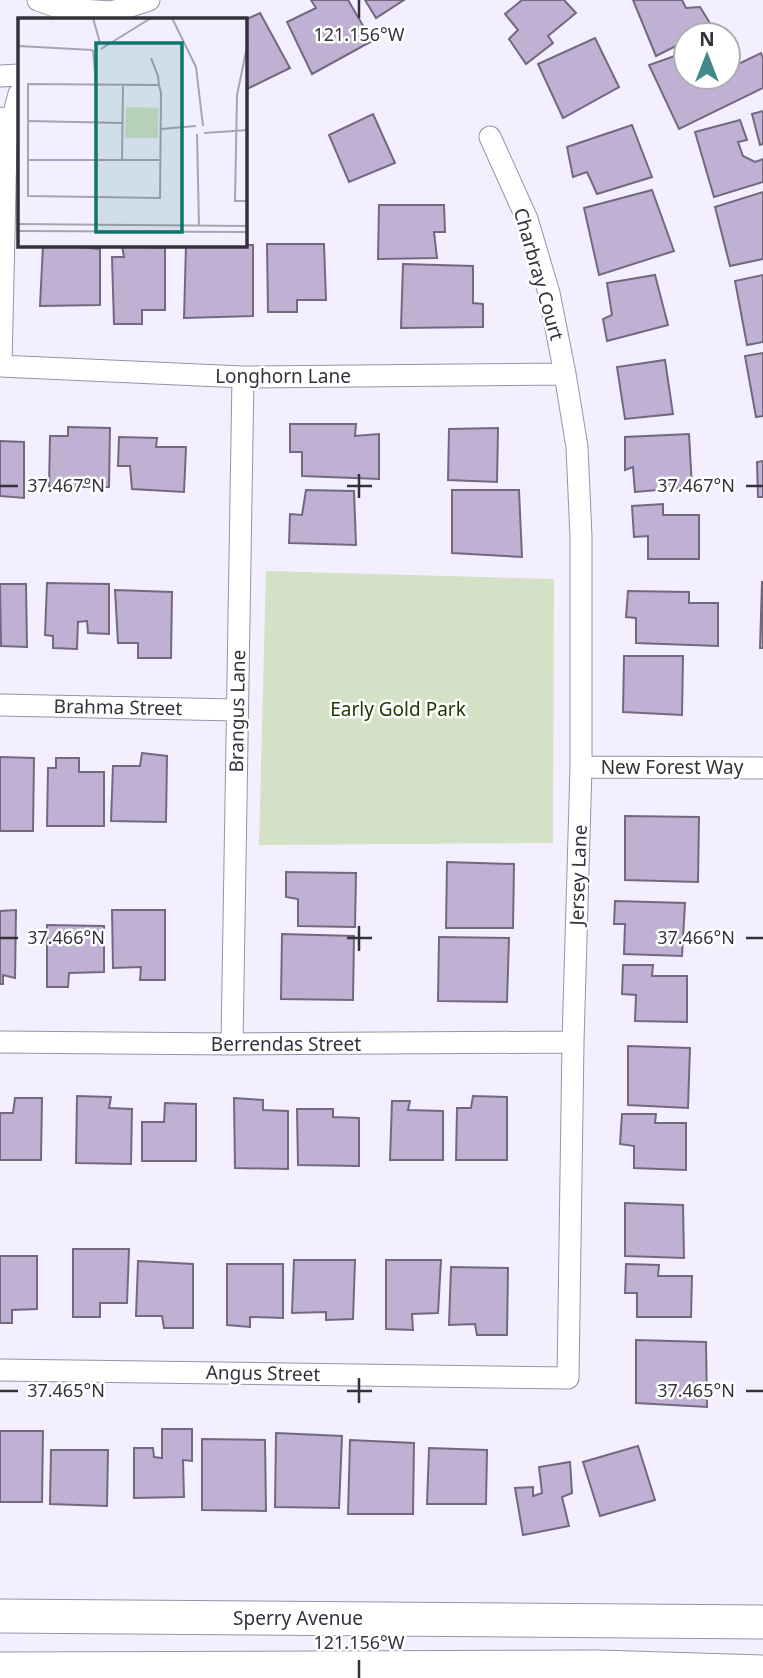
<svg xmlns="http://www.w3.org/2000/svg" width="763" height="1678" font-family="'Noto Sans',sans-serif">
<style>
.green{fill:#d3e2c6}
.building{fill:#bfb0d4;stroke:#726980;stroke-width:2}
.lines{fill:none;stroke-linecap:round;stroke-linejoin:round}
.minor-casing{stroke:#9a91a9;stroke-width:23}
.primary-casing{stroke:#9a91a9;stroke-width:35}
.minor{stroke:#fff;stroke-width:21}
.primary{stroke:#fff;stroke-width:33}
.ticks{fill:none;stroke:#35313b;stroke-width:2.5}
.labels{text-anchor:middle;stroke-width:5;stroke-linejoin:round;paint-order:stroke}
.street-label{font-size:19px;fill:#35313b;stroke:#fff}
.park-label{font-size:19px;fill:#213700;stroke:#fff}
.inset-road{fill:none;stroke:#a8a3b0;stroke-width:2}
.view{fill:#0f766e;fill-opacity:0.15;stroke:#0f766e;stroke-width:3.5}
.inset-edge{fill:none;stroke:#35313b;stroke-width:3.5}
.ticks-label{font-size:18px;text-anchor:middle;fill:#35313b;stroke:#fff;stroke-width:5;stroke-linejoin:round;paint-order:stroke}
</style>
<rect width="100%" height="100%" fill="#f4effe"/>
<!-- green -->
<path class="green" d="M266,571l288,8 -1,264 -294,2z"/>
<!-- building -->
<path class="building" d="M311,0h37l24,41 -60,33 -25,-52 29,-14z
M365,0h39l-28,18z
M522,0h42l12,13 -28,23 5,7 -27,21 -17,-25 9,-9 -13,-16z
M633,0h49l4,8 14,-1 13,21 -14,7h-13v6l-30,15z
M260,13l30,55 -45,22v-70z
M595,38l24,49 -56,31 -25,-54z
M686,52v25h42v-8l33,-16 2,5v30l-84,41 -30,-64z
M763,111v33l-3,1 -8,-31z
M373,114l22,49 -46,19 -20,-47z
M740,120l7,20 -9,2 5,14 12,6 8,-3v23l-49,15 -19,-65z
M632,125l20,52 -55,17 -10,-22 -14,5 -6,-30z
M652,190l22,61 -75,24 -15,-67z
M763,192v67l-33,7 -15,-59z
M379,205h65l1,27h-11l3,26 -59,1z
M267,244h57l2,56h-29v12h-29z
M43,245h37v2l20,2v56l-60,1z
M186,245h67v71l-69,2z
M122,246l43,2v62h-23v14h-28l-2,-67h12z
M403,264l70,2v37l10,1v23l-82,1z
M655,275l13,50 -61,16 -4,-22 9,-4 -5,-32z
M763,275v67l-16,3 -12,-64z
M763,353v63l-7,1 -11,-61z
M665,360l8,54 -48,5 -8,-52z
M290,424h66l-1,12 24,-2v45l-77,-3v-24h-12z
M68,427l42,1 -1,59h-60l1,-51h18z
M498,428l-1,54 -49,-2 1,-51z
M689,434l3,53 -57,5 -2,-25 -8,3v-33z
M119,437l38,1 -1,9h30l-2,45 -52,-3 -2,-23h-12z
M0,441l24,1v56l-24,-2z
M763,461v36h-5l-1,-35z
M306,490l48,1 2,54 -67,-2 1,-29 12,1z
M452,490h67l3,67 -70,-4z
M663,504v11h36v44h-51v-23l-14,1 -2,-31z
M762,581l1,67h-3z
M47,583l62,1v50l-21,-1 -1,-12 -9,1 -1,27 -24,-1v-12l-8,-1z
M0,584h26l1,63 -26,-1z
M115,590l57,2 -1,66h-33v-15h-20z
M628,591l61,1v11h29v43l-82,-3v-25l-10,-1z
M624,656h59l-1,59 -59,-3z
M142,753l25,3 -1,66 -55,-1 2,-55h27z
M0,757l34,1 -1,73h-33z
M56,758h23v14h25v54h-57l1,-58h8z
M625,816l74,1 -1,65 -73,-2z
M447,862l67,2 -1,64h-67z
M286,872l70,1 -1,54 -57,-1v-27l-12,-2z
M615,901l70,2 -3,53 -58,-2 1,-30h-11z
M16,910l-1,68 -12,-3v9h-3v-73z
M112,910h53v70h-25l1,-13 -28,1z
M47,925l57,1v46l-35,1 -1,14h-21z
M282,934l72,2 -1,64 -72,-1z
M439,937l70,1 -2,64 -69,-1z
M623,965h30l-1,11h35v46l-52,-1 1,-26 -14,-1z
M628,1046l62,2 -2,60 -60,-3z
M77,1096l34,1 -2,11 23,1 -1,55 -55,-1z
M473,1096l34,1v63h-51l1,-52h14z
M15,1098h27l-1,62h-41v-47h13z
M234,1098l29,2v10l25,1v58l-53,-1z
M392,1101h18l-2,9 35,1v49h-53z
M165,1103l31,1v57h-54v-39h22z
M297,1109h36v8l26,1v48l-61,-1z
M622,1114h34l-1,9h31v47l-52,-2v-22l-14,-2z
M625,1203l58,2 1,53 -59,-2z
M73,1249h56l-2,54h-27v14h-27z
M0,1256h37v53l-25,1v13h-12z
M294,1260h61l-2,59 -27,1v-8l-34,1z
M386,1260h55l-3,53 -26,1 1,16 -27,-1z
M138,1261l55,3v64h-29l-2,-12h-26z
M227,1264h56v54l-33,-1v10l-23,-2z
M626,1264l33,1 -1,11h34l-1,41h-54v-24h-12z
M451,1267l57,1 -1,67h-30l-2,-11 -26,1z
M636,1340l70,2 1,65 -71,-4z
M162,1429h30v32l-9,-1 1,37 -50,1v-50h19l1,9 8,1z
M0,1431h43l-1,71h-42z
M276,1433l66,3 -3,72 -64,-1z
M202,1439l63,1 1,71 -64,-1z
M350,1440l64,3 -1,71h-65z
M638,1446l17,54 -55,16 -17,-54z
M429,1448l58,2 -1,54h-59z
M51,1450h57l-1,56 -57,-2z
M570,1462l2,31 -10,4 7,29 -46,9 -8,-47 18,-1v9l9,-3 -3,-26z"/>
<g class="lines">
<!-- minor casing -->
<g class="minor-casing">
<path id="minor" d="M38,0l25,9 49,3
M102,17l10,-5 37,-12
M0,76l19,-1
M0,118l6,26 -5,222
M7,139l12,-45
M0,366l243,11 322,-3
M0,705l236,5
M581,767l182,1
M0,1042l232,2 341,-2
M232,1044l11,-667
M0,1370l568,8 5,-336 8,-275v-230l-4,-90 -12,-73 -16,-81 -22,-74 -37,-82"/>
</g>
<!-- primary casing -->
<g class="primary-casing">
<path id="primary" d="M0,1616l763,6
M0,1669l599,-2 164,5"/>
</g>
<!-- minor -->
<use href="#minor" class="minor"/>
<!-- primary -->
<use href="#primary" class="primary"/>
</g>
<!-- ticks -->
<path class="ticks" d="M359,0v18M359,474v24M0,486h18M347,486h25M746,486h17M359,926v25M0,938h18M347,938h25M746,938h17M359,1378v25M0,1391h18M347,1391h25M746,1391h17M359,1660v18"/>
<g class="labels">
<!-- street labels -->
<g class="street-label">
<text transform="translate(539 274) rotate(74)" y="7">Charbray Court</text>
<text x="283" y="383">Longhorn Lane</text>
<text transform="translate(118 707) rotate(1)" y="7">Brahma Street</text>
<text transform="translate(237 711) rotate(-89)" y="7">Brangus Lane</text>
<text x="672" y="774">New Forest Way</text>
<text transform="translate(578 875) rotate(-88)" y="7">Jersey Lane</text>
<text x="286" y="1051">Berrendas Street</text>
<text transform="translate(263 1373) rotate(1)" y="7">Angus Street</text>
<text x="298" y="1625">Sperry Avenue</text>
</g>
<!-- park labels -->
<g class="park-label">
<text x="398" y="716">Early Gold Park</text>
</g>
</g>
<!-- overview -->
<g transform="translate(18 18)">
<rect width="229" height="229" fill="#f4effe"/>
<path d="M108,89l32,1v30h-33z" fill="#d3e2c6"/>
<path class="inset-road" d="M75,0l7,25M154,0l24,49 7,59M230,24l-11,53 -2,106h13M0,28l75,4M83,31l50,-31M75,32l3,34M133,40l7,18 1,9 2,8 -1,105 -132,-2v-112l131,1M11,103l93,2M143,111l35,-3M186,115l44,-3M179,116l2,92M11,142h130M104,142l1,-74M0,206l230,2M0,213l230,1"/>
<path class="view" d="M78,25h86v189h-86z"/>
<rect width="229" height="229" class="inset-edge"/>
</g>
<g class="ticks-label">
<text x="359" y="41">121.156°W</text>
<text x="66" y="492">37.467°N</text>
<text x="696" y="492">37.467°N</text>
<text x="66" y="944">37.466°N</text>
<text x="696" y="944">37.466°N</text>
<text x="66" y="1397">37.465°N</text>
<text x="696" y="1397">37.465°N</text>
<text x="359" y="1649">121.156°W</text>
</g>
<!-- north arrow -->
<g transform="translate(707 56)"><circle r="33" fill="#ffffff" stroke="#aeadb1" stroke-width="2"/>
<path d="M0-5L12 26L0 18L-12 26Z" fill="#41898b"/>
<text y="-10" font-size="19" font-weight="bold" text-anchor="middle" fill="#35313b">N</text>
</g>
</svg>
